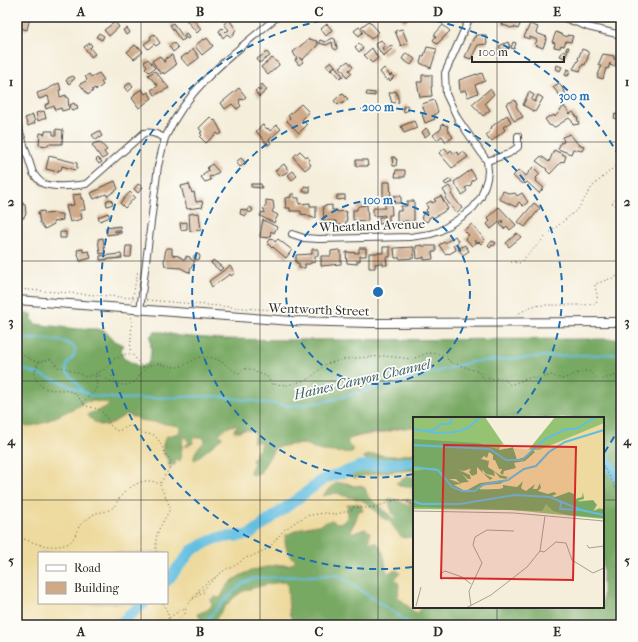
<svg xmlns="http://www.w3.org/2000/svg" width="638" height="642" font-family="'IM FELL French Canon',serif">
<style>
.forest{fill:#78a964;stroke:#526a48}
.sand{fill:#eeda9e;stroke:#8c8264;fill-rule:evenodd}
.lines{fill:none;stroke-linecap:round;stroke-linejoin:round}
.stream{stroke:#62bee0;stroke-width:2}
.river{stroke:#62bee0;stroke-width:11}
.building{fill:#cfa988}
.street-casing{stroke:#494845;stroke-width:8}
.secondary-casing{stroke:#494845;stroke-width:10}
.path{stroke:#494845;stroke-width:1;stroke-dasharray:1 3;stroke-linecap:butt}
.street{stroke:#fff;stroke-width:6}
.secondary{stroke:#fff;stroke-width:8}
.grid{fill:none;stroke:#2b2b2b;stroke-width:1;stroke-opacity:0.55}
.ring{fill:none;stroke:#1f6fb2;stroke-width:2;stroke-dasharray:7 5}
.labels{text-anchor:middle;stroke-width:3.5;stroke-linejoin:round;paint-order:stroke}
.street-label{font-size:13px;fill:#2b2b2b;stroke:#fdfcf7}
.water-label{font-size:14px;font-style:italic;fill:#3e5e6a;stroke:#fdfcf7}
.inset-river{fill:none;stroke:#62bee0;stroke-width:2}
.inset-road{fill:none;stroke:#a4a095;stroke-width:1}
.view{fill:#d62828;fill-opacity:0.15;stroke:#d62828;stroke-width:2}
.inset-edge{fill:none;stroke:#2b2b2b;stroke-width:2}
.centre{fill:#1f6fb2;stroke:#fdfcf7;stroke-width:2}
.ring-label{font-size:12px;text-anchor:middle;font-weight:bold;fill:#1f6fb2;stroke:#fdfcf7;stroke-width:3.5;stroke-linejoin:round;paint-order:stroke}
.neatline{fill:none;stroke:#2b2b2b;stroke-width:1.5}
.grid-label{font-size:13px;text-anchor:middle;font-weight:bold;fill:#2b2b2b}
</style>
<rect width="100%" height="100%" fill="#fdfcf7"/>
<filter id="ink" filterUnits="userSpaceOnUse"><feTurbulence type="fractalNoise" baseFrequency=".025" numOctaves="2"/><feDisplacementMap in="SourceGraphic" scale="8" xChannelSelector="R" yChannelSelector="G"/><feConvolveMatrix kernelMatrix="1 2 1 2 8 2 1 2 1" color-interpolation-filters="sRGB"/></filter>
<filter id="wash" filterUnits="userSpaceOnUse"><feTurbulence type="fractalNoise" baseFrequency=".012" numOctaves="4" result="noise"/><feDisplacementMap in="SourceGraphic" scale="16" xChannelSelector="R" yChannelSelector="G"/><feGaussianBlur stdDeviation="0.9" result="paint"/><feColorMatrix in="noise" values="0 0 0 0 0 0 0 0 0 0 0 0 0 0 0 0 0 1.4 0 .05"/><feComposite in="paint" operator="in"/></filter>
<g filter="url(#wash)">
<rect width="100%" height="100%" fill="#f5eedb"/>
<!-- forest -->
<path class="forest" d="M17,313l15,1v5l3,5 42,5h20l8,2 9,9 10,6 -3,3 2,9 17,9 8,-3c1,-4 3,-8 3,-13 0,-5 -1,-11 0,-16l4,-3h7l17,4 42,3 69,1 331,-1v286h-247l-4,-3 -27,3h-48c-10,-14 -5,-28 -8,-42l-3,-1c-13,1 -27,5 -40,9 -10,4 -27,24 -31,34h-7l-5,-2 -1,-4 -3,-5c3,-3 9,-4 15,-8l-2,-6 5,-3 5,1c2,-4 5,-10 8,-13 15,-15 38,-21 58,-19l6,-8c-5,-7 -9,-15 -6,-23l15,-7 21,-4 9,-4 3,1 1,2 11,-4 2,-5 -2,-9c4,-2 8,0 11,-2l4,2 2,6c-6,5 -10,11 -12,20l2,2 12,-4c11,6 21,28 21,41l7,2 4,-2 3,3 -1,10 -1,15 6,4 9,10 7,-3 1,-2h182v-128h2l2,-3h-4v-58h-189v9l-21,2 -8,3 -19,2 -12,3 -4,9 3,3v4c-3,0 -31,-1 -35,-2 -4,-2 -7,-5 -11,-6 -6,-2 -26,1 -32,3l-15,25 -7,2 -3,-1v-3c4,-7 1,-16 9,-21l2,-8h-8l2,-6 -11,-6 -10,2v-3l3,-1 -1,-4 -8,4 -6,10 -27,22h-1c-1,-9 6,-14 11,-20l-3,-3c-7,2 -10,7 -16,10h-1l1,-7 -3,-2 -2,10 1,1 -1,3 1,3 -2,6h-5v4l-4,1 -3,-1 1,-3c-7,-10 -8,-16 -2,-26l9,-2 -30,-12 -8,-2 -2,-3h-3l-6,-3c-19,11 -23,19 -40,1l4,-3 15,-4 -12,-7 -11,1 -2,3 -38,18 -16,4 -10,-4z
M414,453v17l-36,3 -23,5 -12,-4 -1,-4c6,-7 14,-6 23,-7v-4l-2,-3c10,-2 19,-1 29,0 7,0 15,-2 22,-3z
M408,476l5,1 1,11 -15,-2 -3,-3z
M336,483c9,-1 11,2 19,3 2,0 4,-1 6,0 7,2 13,17 19,22 5,4 9,8 16,10l-4,-6 -4,-13 1,-1c9,2 15,6 24,8l-10,-7h5l6,5v33l-9,1 -5,-2 -5,-7 -14,-12 -13,-13 -7,-4 -17,-4 -7,-3 -15,3z"/>
<!-- sand -->
<path class="sand" d="M94,401l14,2 1,1c-6,7 -15,6 -22,11 17,18 21,10 40,-1l5,3h4l3,3 40,6 1,3 -1,4 -12,3c-7,10 -5,17 2,26l-1,3 3,1 5,-2 -2,-5 6,2 2,-6 -1,-3c2,-4 0,-10 3,-15l5,5 -4,4 1,1 7,-4v-2l-1,-1 1,-2 9,-1 3,3c-4,8 -12,9 -11,20h1l27,-22v-2l-3,-1c3,-6 13,-10 19,-10l-4,4v3c9,0 11,-5 21,1l-2,9h8l-2,8 -3,2 -4,8 2,3 -4,8v3l3,1 7,-2 15,-25c6,-2 26,-5 32,-3 4,1 7,4 11,5 4,2 32,3 35,2v-3c-3,-3 -6,-4 -5,-9 15,-7 25,-4 38,-8 10,-3 18,-4 28,-5v26c-6,1 -13,2 -19,3 -11,0 -22,-4 -32,1l4,3c-7,7 -17,1 -25,10l1,4 12,4 23,-5 36,-3v9l-1,-2 -5,-1 -12,7 3,3 15,2 -3,4 3,4v8l-6,-5h-5l11,8c-10,-2 -14,-7 -25,-9l-1,1 4,13 4,7 -2,1 -10,-11 -10,-7 -6,-6 -3,-8 -4,-3 -7,1 -7,-3h-11l-14,13 15,-3 7,3 17,4 7,4 13,13 9,5 10,14 5,2 9,-1v70h7l-3,6c-8,-2 -12,-11 -20,-15l1,-14 -4,-5 5,-6 -3,-3 -10,3c-3,-12 -1,-20 -10,-30l-8,-1 1,-10 -5,-3 -12,4 -2,-3c2,-6 7,-12 7,-18l5,-1 -2,-6 -4,-2c-3,2 -7,0 -10,2l1,9 -1,4 -4,4 -8,1 -1,-2 -3,-1 -9,4 -21,4 -15,7c-3,8 1,16 6,23l3,1v3c-6,4 -11,2 -18,3 -17,3 -36,6 -49,20 -3,3 -5,9 -8,13l-5,-1 -5,3 2,5 -5,5 -10,4 3,3 1,6 5,2h-33l-1,-1v1h-155v-202l11,4 15,-4 38,-18 2,-3zM39,553h128v50h-128z
M284,582l3,1c3,14 -2,29 8,42h-82c4,-10 21,-30 31,-34 12,-4 27,-8 40,-9z
M364,621l6,1v3h-27z"/>
<g class="lines">
<!-- stream -->
<path class="stream" d="M17,338c16,2 46,-2 58,10l-1,8 -7,8 -1,7 12,13 4,7
M17,367l44,15 32,14 27,3 96,-3 73,10 34,-4 59,-15 89,-25 82,-6 68,-2
M202,625l25,-27 16,-15 13,-5 82,-3 74,50"/>
<!-- river -->
<path class="river" d="M603,456l18,26
M167,581l25,-31 24,-12 33,-3 75,-56 37,-13 53,-4
M118,625l26,-22"/>
</g>
<g id="blocks">
<!-- building -->
<path class="building" d="M17,17h13l-3,13 -10,-3z
M184,17h8l9,12 -4,4z
M399,17h6l3,2 -3,3z
M504,17h9l8,5 -3,7 -4,-2 -3,1 -10,-4z
M229,19l7,11 -2,2 1,2 -4,3 -4,-3 -4,4 -4,-7 3,-3 4,4 3,-2 -5,-6z
M369,21l10,11 -8,7 -10,-12z
M115,22l4,5 -10,9 -5,-6z
M173,23l12,16 -4,2 -11,-16z
M327,24l5,6 -6,6 -5,-7z
M530,24l8,3 -2,6 11,4 -4,11 -8,-3 2,-5 -7,-3 -1,2 -5,-2z
M443,25l7,6 -13,13 -4,-4 3,-4 -2,-1z
M359,27l4,5 -4,4 -5,-5z
M127,28l3,4 -4,3 -3,-5z
M402,29l6,14 -7,3 -6,-15z
M556,32l11,5v-2l6,1 -2,6 -5,-1 -2,5 -3,-1 -1,3 -6,-1 1,-4 -3,-1z
M99,33l5,3 -2,4 -6,-3z
M186,33l3,5 -2,1 -3,-4z
M154,34l6,9 -4,3 -2,-2 -6,5 -4,-5 7,-5 -1,-2z
M475,35h11l1,9 -9,1 -7,14 -6,-2 9,-20h2z
M207,38l6,8 -11,9 -7,-9 8,-7 2,1z
M333,38l2,1 1,4 1,5 -1,2 -3,-2 -1,-6 -6,3 -7,-2 1,-3 5,2z
M309,39l8,2 1,3 -2,3 -14,13 -3,-3 4,5 -4,3 -4,-5 2,-1 -4,-7z
M381,40l4,6 -3,2 2,3 7,-6 2,3 -10,8 -8,-12z
M508,42l2,5 -8,4 -3,-5z
M513,42l3,1 -2,6 -3,-1z
M90,43l2,3 -2,2 5,6 -4,3 -7,-10z
M174,43l4,5 -5,4 -4,-6z
M359,43l4,6 -4,3 -4,-5z
M135,45l3,3 1,-1 4,5 -9,7 -7,-7z
M427,47l10,2 -6,19 -11,-5 2,-7h2z
M567,47h2l-4,11 -5,-2 3,-5 2,1z
M372,48l6,10 -6,5 -8,-8z
M193,49l6,8v1l-11,8 -7,-8 5,-4 1,1z
M582,49l5,2 2,3 -4,11 -2,-1 -3,7 -7,-2 6,-10h-1z
M267,52l3,4 -11,7 -2,-4z
M406,53l9,6 -4,6 -9,-6z
M603,54l11,2v3h3l-2,8 -5,-2v-2l-2,6 -2,-1 -3,11 -6,-2 4,-9 -1,-3h-2z
M171,55h1l4,10 -12,9 -1,-2 -2,2 -9,-13 8,-5 4,6h1l-1,-2z
M272,58l7,6v1l-11,10 -7,-8z
M148,59l7,9 -6,4 -4,-4 2,-2 -3,-4z
M331,61l4,5 -5,4 -4,-5z
M348,61l5,6 -4,3 3,3 -5,5 -2,-3v-2l-5,-6z
M557,65l5,2 -2,4 -4,-2z
M335,66l8,10 -3,2 -8,-9z
M384,68l6,8 2,-2 2,3 -4,4 -1,-2 -2,2 -7,-9z
M567,69l3,1 -2,6 -3,-1z
M155,71l14,17 -14,7 -4,-5 7,-4 -10,-11z
M99,73l5,7 -3,2 2,3 -7,5 -1,-2 -3,2 1,1 -5,4 -8,-11 6,-3 1,-2 -2,-2 4,-3 2,3z
M482,73l3,8 -10,4 3,8 -10,4 -3,-7 -5,2 -1,-12 18,-6v1z
M422,75h10v12h-1l1,9 -12,1 -3,-15h5z
M73,76l2,2 -6,6 -3,-3 2,-3z
M59,83l2,7h-2l1,7 6,-2v2h2l1,12 -7,2 -1,-3 -6,2 -1,-4 -8,3 -1,-4 5,-2 -2,-7 -9,3 -2,-6 9,-3z
M130,83l3,4 -5,5 -4,-5z
M559,83l7,11 -5,3 -8,-10z
M262,84l5,6 -8,7 -4,-6 3,-2 1,2 2,-1 -1,-3z
M239,88l7,9 -4,3 -1,-1 -2,1 1,2 -1,1 2,3 -4,3 -5,-5 -7,5 -4,-6z
M142,89l3,5 3,-2 4,6 -13,10 -7,-10 3,-3 -1,-1z
M490,89l4,5 -9,9 5,7 -7,6 -11,-12z
M396,91l3,11 -7,1 -3,-10z
M367,92l8,1v3l-9,-1z
M529,92l5,3 -3,5 4,2 3,-7 5,3 -8,14 -12,-7z
M342,93l6,6 -6,5 -2,-1 -2,2 -4,-4z
M434,100l4,12 -4,3 1,4 -10,4 -3,-9 3,-1 -3,-9z
M515,100l2,5 -1,1 7,11 -9,4 -8,-17z
M74,103l1,2h2l1,4 -6,2 -2,-6z
M301,104l8,8 -7,8 5,5 -8,8 -12,-12 3,-3 -2,-2z
M407,105l2,5 -5,2 -1,-5z
M564,106l6,8 3,-2 4,5 2,7 -6,1 -1,-4 -3,-3 -14,9 -6,-2 -4,-6 5,-3 1,1 3,-2 1,2z
M44,111l2,7 -8,3 -2,-8z
M615,114l6,2v4l-7,-2z
M33,115l2,8 -7,3 -3,-8z
M507,115l4,7 -8,5 2,3 -13,11 -1,-2 -2,1 -3,-5 4,-3 -1,-2 3,-2 -1,-1z
M210,117l4,4 1,-1 7,13 -3,2 -2,-2 -11,10 -6,-6 2,-2 -2,-2 2,-1 -3,-4z
M414,121l3,7 -13,5 -3,-7z
M442,124l6,2 -1,3 6,8 -7,5 -4,-6 -5,4 -4,-5 8,-6z
M263,125l4,4 1,-1 2,3 7,-6 4,4 -12,11 2,3 -3,2 -12,-14 4,-3 -1,-1z
M426,128l4,5 -5,4 -3,-5z
M56,129l7,1 -1,14h-14v2l-9,-1 1,-12 5,1v-3h8v4h3z
M99,131l3,5 -6,4 -4,-5z
M570,134l8,10 6,2 -2,5 -9,-2 -2,5 -13,-5 3,-7 2,1 1,-2 -2,-4z
M100,142l7,8 -3,2 3,4 -5,3 -10,-14 3,-2z
M445,148l3,5 3,-3 3,4 3,-2 2,3 4,-4 5,6 -16,11 -13,-15z
M554,150l12,6 -2,6 -2,-1 -12,13 -4,-4 1,-1 -11,-8 5,-5 8,6z
M300,151l6,6 1,-1 3,4 -2,1 3,4 -6,5 -11,-12v-2z
M49,156l28,7v6l-2,1 -13,-4 -1,4h-3v2l-12,-3z
M392,157h3v2h2l-1,7h-3z
M98,158l4,4 -3,2 -3,-4z
M241,158l5,5 -6,4 -4,-5z
M356,160h11l1,6h-12z
M212,164l7,8 -7,5 -1,-1 -2,1 2,3 -6,2 -4,-5 3,-2 -1,-1 6,-4 -2,-2z
M284,164l5,7 -9,5 -5,-5z
M533,167l7,7 -4,4 1,2 -1,1 8,7 -5,5 -12,-11 -2,2 -2,-2 -1,2 -9,-8 6,-6 7,6z
M396,170h9v7h-10z
M471,170l5,8 -4,3 -1,4 -6,3 2,3 -5,4 -8,-13z
M293,171l4,5 -5,4 -4,-5z
M450,179l2,3 -6,3 -2,-2z
M115,181l3,8 -11,7 -1,-2 -12,5 -3,-6 9,-4 -1,-1z
M383,182h7l2,33h-3v8l-10,1v-7h6v-2l-12,1v-7l1,-1h11v-5h-2z
M138,184l5,3 -5,6 -4,-4z
M189,184l3,9 2,-1 2,10 6,-1 1,6 -16,2 -6,-23z
M251,184h10l1,4 -11,-1z
M304,186l6,1v5h-7z
M449,186l4,6 -2,2 11,14 -6,5 -11,-15 2,-2 -4,-6z
M503,191l8,3 4,-1 2,3 5,-3 6,9 -5,4 -4,-4 -3,5 -17,-8z
M130,192l5,5 -10,11 -5,-5z
M81,194v5h2l2,11h-5l2,9 -12,3 -4,-16 8,-1 -2,-10z
M291,194h3v4h5v6l11,-1v3h6v12h-4v-1h-3l-1,-2 -7,-1v-3h-11v-3h-4l-1,-10 6,-1z
M337,195h8v4l-8,1z
M393,196h8v7h-8z
M441,196l7,13 -15,9 -1,-2 -2,1 -3,5 -6,-4 3,-6 4,1 -2,-3 2,-2 -2,-4 5,-3 1,2 4,-2 -2,-2z
M111,199l2,5 -6,2 -1,-5z
M266,200l7,1 1,7 -2,4 6,3 -4,8 -14,-7 2,-4 2,1 1,-3 -2,-1 3,-3z
M407,201h7v21h-6v-1h-3v1h-8v-11h4v-5h6z
M19,202h4v3l2,-1 1,10 -2,2v2h-3v-2l-4,1v-11l2,-1z
M534,203l6,5 -15,19 -7,-5z
M332,205v5h5v2l9,-1 1,9h-1v5h-10v-4h-12l-1,-15z
M367,205l1,16 -15,-1v-10h4v-2l2,-2z
M499,207l17,18 -6,5 -3,-4 -3,3 -4,-5 3,-2 -1,-2 -11,9 -4,-5 3,-3 -3,-3z
M247.5 210a2.5 2.5 0 1 1 5 0a2.5 2.5 0 1 1-5 0Z
M241,209l6,2 -1,5 -6,-2z
M44,211l1,3 11,-1v1h6l1,6 -10,2 1,2 -9,5 -5,-6 -2,-11z
M108,213l2,4 -10,4 -2,-4z
M199,213l2,17 -11,1 -1,-17z
M263,220l14,7 -3,6 -3,-2 -1,7 -10,-1 2,-13z
M187,222v7l-6,1 -1,-7z
M472,224l13,16 -4,4 -2,-2 -2,1 -2,-3 -1,1 2,2 -4,3 -7,-8 4,-3 -5,-5z
M120,226v4h-5v2l6,-1v2l-14,2 -1,-7z
M60,232h6v6h-6z
M517,233l4,4 -12,10 -3,-4z
M455,236l4,6 -6,3 3,5 -7,4 -1,-1 -3,1 -6,-9 5,-3 1,1z
M103,238l2,15 -5,1 -2,-15z
M272,238l3,4 3,-3 14,11 -6,8 -13,-11 -1,1 -5,-5z
M492,241l4,2 -2,3 -2,-1 -2,3 -2,-2z
M422,245v1h14v6h-4l1,7 -9,1v-3h-1v1l-6,1 -1,-13z
M465,245l4,6 -6,4 -5,-6z
M126,246h6l-1,11h-6z
M383,247h7v10h-4l1,8h-4v-2h-3l-5,1v4h-6v-15h14z
M414,247v11l-14,1v-1h-5l-1,-10z
M166,248h6v7l7,1v1h2l1,2h4v-3l4,1v2l5,2 -5,9v3l-1,-2 -1,1 -7,-4 -14,-1v-1h-2l-1,-5z
M359,248h7v8h-6v5h-3v3l-10,-1 -1,-11 13,1z
M83,249v3l6,-1 2,7 -11,3 -3,-11z
M312,249h6v7h-3v6l-5,1v1h-5v4h-6v-5h-3v-8l16,-1z
M338,250l3,1v13l-20,2v-10h10v-5z
M194 257a3 3 0 1 1 6 0a3 3 0 1 1-6 0Z
M121,254l1,4 -22,2v-4z
M213,260l10,8 -3,3 -9,-8z
M230,266l5,7 -4,3 -1,-2 -18,13 -3,-6z"/>
</g>
</g>
<g filter="url(#ink)">
<use href="#blocks" fill-opacity="0" stroke="#494845" stroke-width="1"/>
<g class="lines">
<!-- street casing -->
<g class="street-casing">
<path id="street" d="M562,17l26,10 33,8
M17,123l16,50c3,4 6,9 11,11 13,4 29,2 42,0l58,-51c8,-2 14,2 21,5 24,-53 69,-85 112,-121
M487,161l21,-7 10,-7v-11
M292,234l12,4 15,1 91,-2 21,-3 9,-3 23,-15 10,-8 8,-11 6,-18 1,-8 -1,-10 -29,-42 -12,-25 -1,-21 25,-56
M140,310l18,-144 7,-28"/>
</g>
<!-- secondary casing -->
<g class="secondary-casing">
<path id="secondary" d="M17,300l275,21 79,2 250,-1"/>
</g>
<!-- path -->
<path class="path" d="M621,195l-6,4 -3,4 2,2 7,1
M514,261l2,2
M511,262l9,1 28,-29 30,-25 14,-22 29,-26
M17,289l117,9
M147,300l108,9 53,2
M132,301l6,-31
M516,315l16,-9 12,-1h39l12,-1c5,-7 0,-13 0,-20l26,-9
M17,351l16,10 6,1 12,-3 7,8 8,1 18,8 2,1 8,-3c9,2 24,12 32,11 13,-1 14,-16 25,-20 10,-4 18,3 27,2 9,-1 17,-11 26,-10 8,0 16,3 22,8 5,3 7,7 13,8l5,-4h7l4,3 12,4 4,8 17,1 21,-6 17,-15 19,-5 39,-3 28,3 16,-6h7l12,3 1,5 31,11 5,7 19,-1 7,7 22,-8 7,2 12,-4 11,4c8,-2 15,-7 24,-8 6,0 7,5 11,7 5,3 18,-3 24,-4
M130,354l2,-33 -1,-4
M34,361l4,6
M39,362l-5,12c8,24 25,11 40,19 4,3 7,8 10,12 6,3 13,2 18,7 7,6 6,16 16,19l11,-5 5,1 8,6 12,2 4,4 8,16 5,5 -2,9 -9,15
M106,370l10,11
M96,373c8,-3 13,-5 17,-14l5,-1 6,-4 9,1 9,12h3
M84,404l1,-4 10,-9 2,-6 -2,-11
M603,466l11,18 7,16
M17,536c16,7 34,14 50,8 9,-4 9,-15 14,-20 3,-2 12,-10 15,-11 5,-1 10,-1 15,-4 6,-4 6,-9 11,-14 9,-10 26,-20 38,-10l10,22 -1,4 -10,18 -3,9v15
M197,593l4,-6 16,-11
M193,599l10,-6 2,-4
M163,603c4,8 8,14 3,22
M172,625l-3,-6 1,-2 16,-10 11,-14 8,-5 14,-14 9,-6h3l8,-5 5,-5 6,-1 19,-9 15,-18 13,-9 9,-5 18,-3 13,1 15,-4 1,-3 12,1 11,-1 22,-8 16,5
M174,625l5,-7 6,-4 1,-6"/>
<!-- street -->
<use href="#street" class="street"/>
<!-- secondary -->
<use href="#secondary" class="secondary"/>
</g>
</g>
<!-- grid -->
<path class="grid" d="M141,17v536M260,17v608M378,17v608M497,17v401M17,142h604M17,261h604M17,381h604M17,500h397M603,500h18M141,603v22M497,607v18"/>
<!-- distance rings -->
<g class="ring">
<circle cx="378" cy="292" r="92"/>
<path d="M413 474A185 185 0 1 1 514 417"/>
<path d="M620 426A277 277 0 0 1 604 453M412 567A277 277 0 1 1 344 17M412 17A277 277 0 0 1 620 158"/>
</g>
<g class="labels">
<!-- street labels -->
<g class="street-label">
<text transform="translate(372 225) rotate(-2)" y="5">Wheatland Avenue</text>
<text transform="translate(319 309) rotate(2)" y="5">Wentworth Street</text>
</g>
<!-- water labels -->
<g class="water-label">
<text transform="translate(362 379) rotate(-13)" y="5">Haines Canyon Channel</text>
</g>
</g>
<!-- overview -->
<g transform="translate(413 417)">
<rect width="191" height="191" fill="#f5eedb"/>
<path d="M0,0h72l32,47 38,-47h49v102l-92,-9 -99,-1z" fill="#95c372"/>
<path d="M0,22l65,4 22,7 13,-3 4,12 8,-2 7,-8 3,3 -3,3 -7,6 -10,2 1,5 -13,7 -3,-2 2,-4h-3l-6,-9v-5l-3,-3 -3,6 -2,-1 5,5 -2,5 12,8 9,1 -3,3 -6,-1 -6,-6 1,4 -9,-2 -4,-4 1,3 10,6 -3,1 -12,-10v4l-6,2 7,3 -1,3 -9,-8 1,-6 -6,3 -6,-1 12,5 1,4h-3l-6,-5 8,7 -16,4 14,5 12,-7 24,-2 -5,3 -15,1 -4,5h8l14,-2 1,-3 15,1 5,-5 -1,9h5l8,-6 -2,4 4,1 3,-6 1,5 -3,3h16l3,3 -4,1 2,2 14,-5 5,2 1,5 4,-1 4,-6 1,7 -6,1 1,2 15,-2 3,5 -4,5 11,-1v9l-36,-3 -15,-4 -7,-7 -4,7 -129,-4v-36l23,-3h-23z" fill="#78a964"/>
<path d="M191,6v86l-5,-1 -5,3 3,-6 -4,-5 -16,1 7,-2 -1,-7 -1,5 -7,2 -1,-5 -5,-2 -14,5 -3,-1 5,-2 -3,-2 -6,2 -10,-3 3,-3 -1,-5 -3,6h-4l2,-5 -9,7 -5,-3 2,-7 -6,6 -14,-2v3l-4,1h-20l5,-4 16,-1 4,-2 -2,-2 -22,3 -15,8 -11,-6 8,-1 -13,-5h7l4,4 9,-1 -7,-8 6,5h3l-1,-4 -12,-6 5,2 8,-2 -2,3 3,4 5,-2v-7l13,13 3,-2 -10,-5 -1,-4 4,5 9,2 -1,-5 6,7 6,1 2,-2 -8,-2 -12,-8 1,-6 -8,-2 3,-3 3,2 2,-6 4,3v5h2l4,9h3l-2,4 3,2 1,-4 12,-3 -2,-5 11,-2 10,-9 -3,-2 -7,7 -8,2 -4,-12 -14,3 2,-6 18,5 20,1z" fill="#eeda9e"/>
<path class="inset-river" d="M0,12l24,4 19,-1 14,-5 10,-10M13,14l10,-2 4,-5h10l2,-7M0,28l77,4 16,11h16l23,-21 21,-10h10l20,-12M0,50l25,3 14,17 10,4h13l7,-6 26,-5 16,-11 12,-3 13,-14 16,-10 39,-12M145,83l3,3 -1,6 22,1M0,84l8,3h39l55,-9 35,2 31,13 23,5"/>
<path class="inset-road" d="M0,94l101,2 90,8M174,128l2,3 15,-2M127,134l5,-35M29,163l-2,-6 5,-3 17,6 9,7M3,189l5,-19M58,189l-2,-15 13,-28 -9,-18 2,-8 12,-7 27,1M53,191l25,-13 36,-28 13,-16 4,1 12,-10 10,1 6,17 21,13 11,-5"/>
<path class="view" d="M31,28l132,2 -3,133 -132,-2z"/>
<rect width="191" height="191" class="inset-edge"/>
</g>
<circle cx="378" cy="292" r="6" class="centre"/>
<g class="ring-label">
<text x="574" y="100">300 m</text>
<text x="378" y="111">200 m</text>
<text x="378" y="204">100 m</text>
</g>
<!-- margin -->
<rect width="638" height="642" fill="none" stroke="#fdfcf7" stroke-width="44"/>
<!-- legend -->
<rect x="38" y="552" width="130" height="52" fill="#fdfcf7" stroke="#a9a8a5"/>
<rect x="46" y="565" width="20" height="6" fill="#ffffff" stroke="#a9a8a5"/>
<text x="74" y="572" font-size="12" fill="#2b2b2b">Road</text>
<rect x="46" y="582" width="20" height="12" fill="#cfa988" stroke="#a9a8a5"/>
<text x="74" y="592" font-size="12" fill="#2b2b2b">Building</text>
<!-- scale -->
<path d="M472 56v6h92v-6" fill="none" stroke="#2b2b2b" stroke-width="2"/>
<text x="478" y="56" font-size="12" fill="#2b2b2b" stroke="#fdfcf7" stroke-width="3" paint-order="stroke">100 m</text>
<rect x="22" y="22" width="594" height="598" class="neatline"/>
<g class="grid-label">
<text x="81" y="16">A</text>
<text x="200" y="16">B</text>
<text x="319" y="16">C</text>
<text x="438" y="16">D</text>
<text x="557" y="16">E</text>
<text x="11" y="86">1</text>
<text x="627" y="86">1</text>
<text x="11" y="206">2</text>
<text x="627" y="206">2</text>
<text x="11" y="326">3</text>
<text x="627" y="326">3</text>
<text x="11" y="445">4</text>
<text x="627" y="445">4</text>
<text x="11" y="565">5</text>
<text x="627" y="565">5</text>
<text x="81" y="636">A</text>
<text x="200" y="636">B</text>
<text x="319" y="636">C</text>
<text x="438" y="636">D</text>
<text x="557" y="636">E</text>
</g>
</svg>
